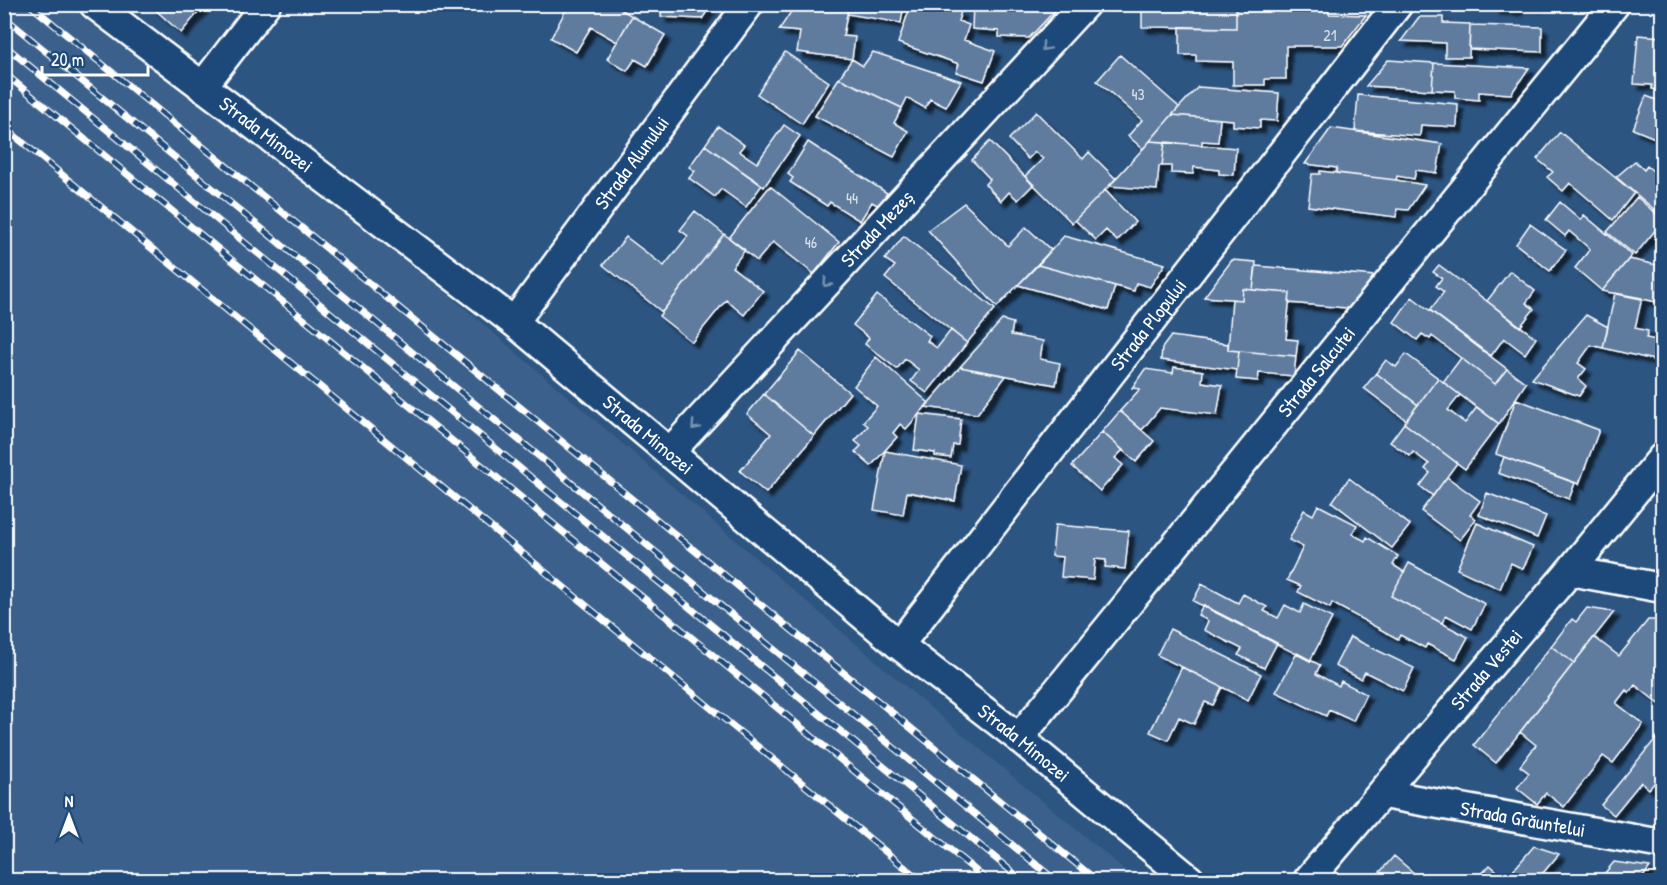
<svg xmlns="http://www.w3.org/2000/svg" width="1667" height="885" font-family="'Patrick Hand',sans-serif">
<style>
.built{fill:#3b618b}
.building{fill:#5e7c9f;stroke:#fff;stroke-width:1.5;filter:url(#shadow)}
.lines{fill:none;stroke-linecap:round;stroke-linejoin:round}
.minor-casing{stroke:#fff;stroke-width:33}
.minor{stroke:#1f4a7a;stroke-width:28}
.rail-casing{stroke:#fff;stroke-width:7}
.rail{stroke:#1f4a7a;stroke-width:4.5;stroke-dasharray:14;stroke-linecap:butt}
.oneway{stroke:#7992af}
.labels{text-anchor:middle;stroke-width:5;stroke-linejoin:round;paint-order:stroke}
.number-label{font-size:16px;fill:#d7dee7}
.street-label{font-size:20px;fill:#fff;stroke:#1f4a7a}
</style>
<defs>
<filter id="shadow"><feDropShadow dx="5.5" dy="5.5" stdDeviation="1.5" flood-color="#0009"/></filter>
</defs>
<rect width="100%" height="100%" fill="#2c5582"/>
<filter id="ink" filterUnits="userSpaceOnUse"><feTurbulence type="fractalNoise" baseFrequency=".0167" numOctaves="2"/><feDisplacementMap in="SourceGraphic" scale="12" xChannelSelector="R" yChannelSelector="G"/><feConvolveMatrix kernelMatrix="1 2 1 2 8 2 1 2 1" color-interpolation-filters="sRGB"/></filter>
<g filter="url(#ink)">
<!-- built -->
<path class="built" d="M5,4l106,1 814,698 212,177h-1132z"/>
<!-- building -->
<path class="building" d="M149,4h56l-24,29z
M569,4h44l19,12 -15,26 -26,-15 -15,25 -25,-14z
M662,4h50l-10,15 -41,-2z
M796,4h26l26,5 -5,27 12,1 -3,22 -55,-7 3,-20 -21,-2z
M822,4h82l-3,19 -54,-9 1,-5z
M911,4h28l22,8 -3,9 11,4 -5,15 31,11 -11,30 -28,-9 3,-8 -61,-21z
M973,4h88l-32,34 -30,-1v-6l-27,-2z
M1494,4h44v2l-21,-1v5l-23,-1z
M1659,4h3v12l-4,-1z
M1142,5l94,1v22l-94,-1z
M1236,6l93,2v6l37,1 -24,31h-56v33h-21v6h-32v-23l-37,-1v-6h-16v-28l56,1z
M632,16l33,19 -18,31 -12,-7 -8,12 -20,-12z
M1419,17h24v6l27,1 -1,33h-24v-14l-44,-2z
M1470,25l72,2v25l-73,-3z
M1638,35l24,2v53l-10,-1v-4l-18,-1z
M785,52l44,30 -27,42 -45,-30z
M873,52l88,29 -15,26 -16,-8 -5,9 -18,-10 -5,10 -63,-30 13,-19 11,7z
M1120,55l59,52 -36,42 -15,-13 14,-16 -45,-39z
M1388,60l46,3 -2,27 -66,-4z
M1434,63l95,5 -18,26 -32,-2v8l-24,-2v-7l-23,-1z
M839,78l63,30 -8,15 14,8 -14,26 -79,-41z
M1198,87l81,6 -2,28 -17,-1v8l-27,-2v-6l-61,-5z
M1358,95l100,9 -1,23 -36,-2 -1,11 -65,-5z
M1646,96l16,6v39l-29,-12z
M1036,112l47,47 6,-7 27,27 -44,44 -47,-47 18,-17 -8,-7 -7,7 -19,-20z
M1172,115l48,4 -2,23 -16,-1v4l-52,-4z
M784,125l16,11 -36,51 -59,-42 13,-19 26,19 -5,6 18,12z
M1331,128l111,16 -5,29 -21,-3 -2,9 -17,-3 -1,4 -60,-7 1,-5 -32,-4z
M1560,132l74,61 -21,27 -43,-37 -7,8 -16,-14 6,-5 -16,-13z
M990,141l43,44 -15,15 -9,-8 -8,9 -16,-17 5,-5 -18,-19z
M1150,141l15,1 -3,24h-3l-2,24 -48,-4z
M808,142l79,51 -8,13 -7,-4 -12,19 -30,-19 -3,4 -37,-24 3,-4 -5,-4z
M1165,142l71,6 -2,27 -15,-1v-4l-25,-3 -1,7 -22,-1v-7h-9z
M705,145l57,40 -16,22 -25,-18 -6,8 -26,-19 6,-7 -6,-4z
M1635,161l9,9 3,-4 6,5 9,-10v55l-46,-39z
M1320,171l76,9 29,5 -17,25 -11,-1 -1,8 -88,-11 4,-32h8z
M770,186l69,56 -25,32 -41,-32 -16,19 -28,-23z
M1105,190l30,32 -18,19 -11,-11 -10,10 -21,-20z
M1637,197l25,22v3l-27,33 -28,-23z
M1560,202l21,18 3,-5 48,40 -30,36 -27,-23 15,-19 -21,-18 -4,5 -19,-16z
M964,203l44,43 18,-19 25,23 -54,57 -69,-77z
M695,211l29,23 -62,78 -59,-47 23,-28 38,29 24,-30 -8,-6z
M1530,224l36,26 -16,21 -34,-27z
M724,234l21,16 -13,17 31,24 -19,24 -18,-15 -34,42 -33,-26z
M904,236l91,73 -28,34 -82,-65 10,-12 -10,-7z
M1064,236l101,28 -15,23 -14,-4 -2,8 -96,-26z
M1629,259l33,7v37l-60,-12z
M1232,260l24,2 -3,28 -10,-1 -1,11 -38,-3z
M1038,265l77,21 -7,24 -90,-25z
M1439,265l97,73 -11,16 -21,-16 -13,18 -61,-46 14,-18 -8,-6 6,-8 -9,-6z
M1256,266l119,10 -17,33 -69,-6 1,-10 -37,-3z
M1510,271l25,20 -9,12 8,6 -14,18 -33,-26z
M1243,289l47,4 -4,46 12,1 -2,16 -68,-6 4,-51 10,1z
M1615,293l27,5 -7,30 13,3 -2,7 16,3v21l-59,-14z
M877,295l53,41 -3,5 10,7 14,-18 16,13 -40,50 -16,-12 8,-11 -14,-11 -8,10 -32,-25 4,-6 -16,-13z
M1412,297l95,72 -12,15 -63,-48 -2,3 -8,-5 -5,6 -23,-18z
M1586,315l22,12 -5,21 -12,-3 -13,18 8,6 -8,10 8,7 -7,10 -47,-17z
M1002,320l11,3 -2,12 32,6 -3,18 20,4 -4,22 -96,-18z
M1171,336l57,8v6l11,1 -2,19 -76,-10 1,-12z
M800,351l50,42 -36,43 -50,-42z
M1239,351l57,5 -2,20 -35,-3 -1,8 -22,-2z
M1406,354l32,24 -20,27 -42,-32 10,-13 10,7z
M876,357l53,46 -23,26 -6,-5 -7,9 4,4 -26,29 -16,-14 6,-6 -6,-5 13,-15 -5,-4 14,-16 -23,-20z
M1461,358l34,26 12,-15 19,14 -27,41 -56,-42z
M960,367l46,9 -29,38 -52,-7z
M1174,367l29,4 -1,11 20,3 -5,30 -57,-7 -18,22 -22,-19 20,-22 -8,-1 13,-19 28,4z
M1376,373l42,32 -12,15 -42,-32z
M1438,378l22,17 -12,15 17,13 12,-16 22,17 -34,45 -61,-46z
M764,394l50,42 -48,57 -26,-22 31,-37 -24,-20z
M1516,399l83,31 -20,54 -83,-30z
M1120,411l34,30 -18,21 -34,-30z
M919,414l42,5 -3,26h-5l-2,13 -16,-2v-3l-21,-3z
M1404,423l53,40 -24,33 -13,-10 10,-13 -5,-4 4,-5 -16,-12 -3,4 -20,-14z
M1102,432l21,18 -8,8 8,7 -23,26 -28,-25z
M885,451l76,14 -6,36 -48,-9 -4,23 -29,-5z
M1504,457l71,26 -6,16 -71,-26z
M1447,477l33,24 -10,14 6,4 -16,21 -39,-29z
M1349,478l61,47 -18,23 -60,-46z
M1487,493l59,23 -9,22 -58,-23z
M1318,505l39,20 -5,9 13,7 2,-4 31,19 -5,9 11,7 -13,24 77,41 -12,22 -29,-15 -2,4 -25,-13 -2,4 -66,-36 -2,5 -32,-16 3,-6 -14,-6 16,-33 -14,-7 15,-30 9,5z
M1477,523l56,24 -10,22 -12,-6 -11,26 -43,-20z
M1055,525l74,6 -4,38 -20,-2 1,-7 -11,-1 -2,21 -32,-3 2,-20 -11,-1z
M1409,563l76,41 -13,25 -26,-14 -4,8 -51,-27z
M1202,584l36,19 5,-9 24,13 -3,4 14,7 7,-13 15,8 4,-9 28,14 -22,43 -117,-60z
M1203,605l74,38 -13,25 -26,-13 4,-6 -38,-19 4,-9 -10,-6z
M1587,608l27,4 -40,51 -23,-17 21,-27 4,3z
M1648,620h14v86l-27,-21 -6,8 -3,-3 -10,13 27,21 -30,39 -10,-7 -39,51 -18,-14 -9,11 -20,-16 12,-15 -9,-7 16,-21 -16,-13 74,-95 25,19z
M1170,629l91,45 -13,26 -91,-45z
M1350,637l64,31 -11,23 -38,-19 -4,7 -26,-13z
M1551,646l23,17 -78,100 -22,-18z
M1297,653l23,12 -4,9 23,12 2,-5 25,13 -13,27 -24,-11 -3,6 -50,-24z
M1182,667l40,20 -9,18 -8,-3 -11,22 -15,-7 -11,23 -18,-8z
M1662,731v43l-13,15 -8,-7 -27,33 -13,-10z
M1534,846l25,8 -22,26h-32z
M1394,856l28,24h-49z
M1614,862l36,5 -9,13h-42z
M1490,865l15,13 -2,2h-27z"/>
<g class="lines">
<!-- minor casing -->
<g class="minor-casing">
<g id="minor">
<path id="s1" d="M94,4l420,318 385,323 120,93 171,142"/>
<path d="M202,87l64,-83"/>
<path id="s2" d="M514,322l235,-318"/>
<path id="s3" d="M669,453l416,-449"/>
<path d="M1570,571l92,17"/>
<path id="s4" d="M899,645l499,-641"/>
<path id="s5" d="M1019,738l596,-734"/>
<path id="s6" d="M1383,794l279,50"/>
<path id="s7" d="M1308,880l262,-309 92,-113"/>
</g>
</g>
<!-- minor -->
<use href="#minor" class="minor"/>
<!-- rail casing -->
<g class="rail-casing">
<path id="rail" d="M29,4l1067,876
M4,17l1051,863
M4,45l1018,835
M4,73l983,807
M4,127l916,753"/>
</g>
<!-- rail -->
<use href="#rail" class="rail"/>
</g>
<!-- one-way arrows -->
<defs><path id="oneway-chevron" d="M-2-3.5L2.5 0L-2 3.5" fill="none" stroke-width="1.6" stroke-linecap="round" stroke-linejoin="round" transform="scale(1.5)"/></defs>
<g class="oneway">
<use href="#oneway-chevron" transform="translate(1045 47) rotate(133)"/>
<use href="#oneway-chevron" transform="translate(827 283) rotate(133)"/>
<use href="#oneway-chevron" transform="translate(695 426) rotate(133)"/>
</g>
</g>
<g class="labels">
<!-- number labels -->
<g class="number-label">
<text x="1330" y="41">21</text>
<text x="1138" y="100">43</text>
<text x="852" y="204">44</text>
<text x="811" y="248">46</text>
</g>
<!-- street labels -->
<g class="street-label">
<text dy="7" stroke="none"><textPath href="#s1" startOffset="216">Strada Mimozei</textPath></text>
<text dy="7" stroke="none"><textPath href="#s2" startOffset="198">Strada Alunului</textPath></text>
<text dy="7" stroke="none"><textPath href="#s3" startOffset="306">Strada Mezeș</textPath></text>
<text dy="7" stroke="none"><textPath href="#s4" startOffset="406">Strada Plopului</textPath></text>
<text dy="7" stroke="none"><textPath href="#s5" startOffset="472">Strada Salcutei</textPath></text>
<text dy="7" stroke="none"><textPath href="#s1" startOffset="702">Strada Mimozei</textPath></text>
<text dy="7" stroke="none"><textPath href="#s7" startOffset="276">Strada Vestei</textPath></text>
<text dy="7" stroke="none"><textPath href="#s1" startOffset="1188">Strada Mimozei</textPath></text>
<text dy="7" stroke="none"><textPath href="#s6" startOffset="142">Strada Grăuntelui</textPath></text>
</g>
</g>
<!-- margin -->
<rect width="1667" height="885" fill="none" stroke="#1f4a7a" stroke-width="24"/>
<rect x="12" y="12" width="1643" height="861" fill="none" stroke="#fff" stroke-width="2" filter="url(#ink)"/>
<!-- north arrow -->
<g transform="translate(69 816)" stroke="#1f4a7a" stroke-width="4.5" paint-order="stroke">
<path d="M0-4.5L10 22L0 15L-10 22Z" fill="#ffffff"/>
<text y="-9" font-size="16" font-weight="bold" text-anchor="middle" fill="#ffffff">N</text>
</g>
<!-- scale -->
<path d="M42 66v9h106v-9" fill="none" stroke="#ffffff" stroke-width="3"/>
<text x="51" y="66" font-size="18" fill="#ffffff" stroke="#1f4a7a" stroke-width="4.5" paint-order="stroke">20 m</text>
</svg>
